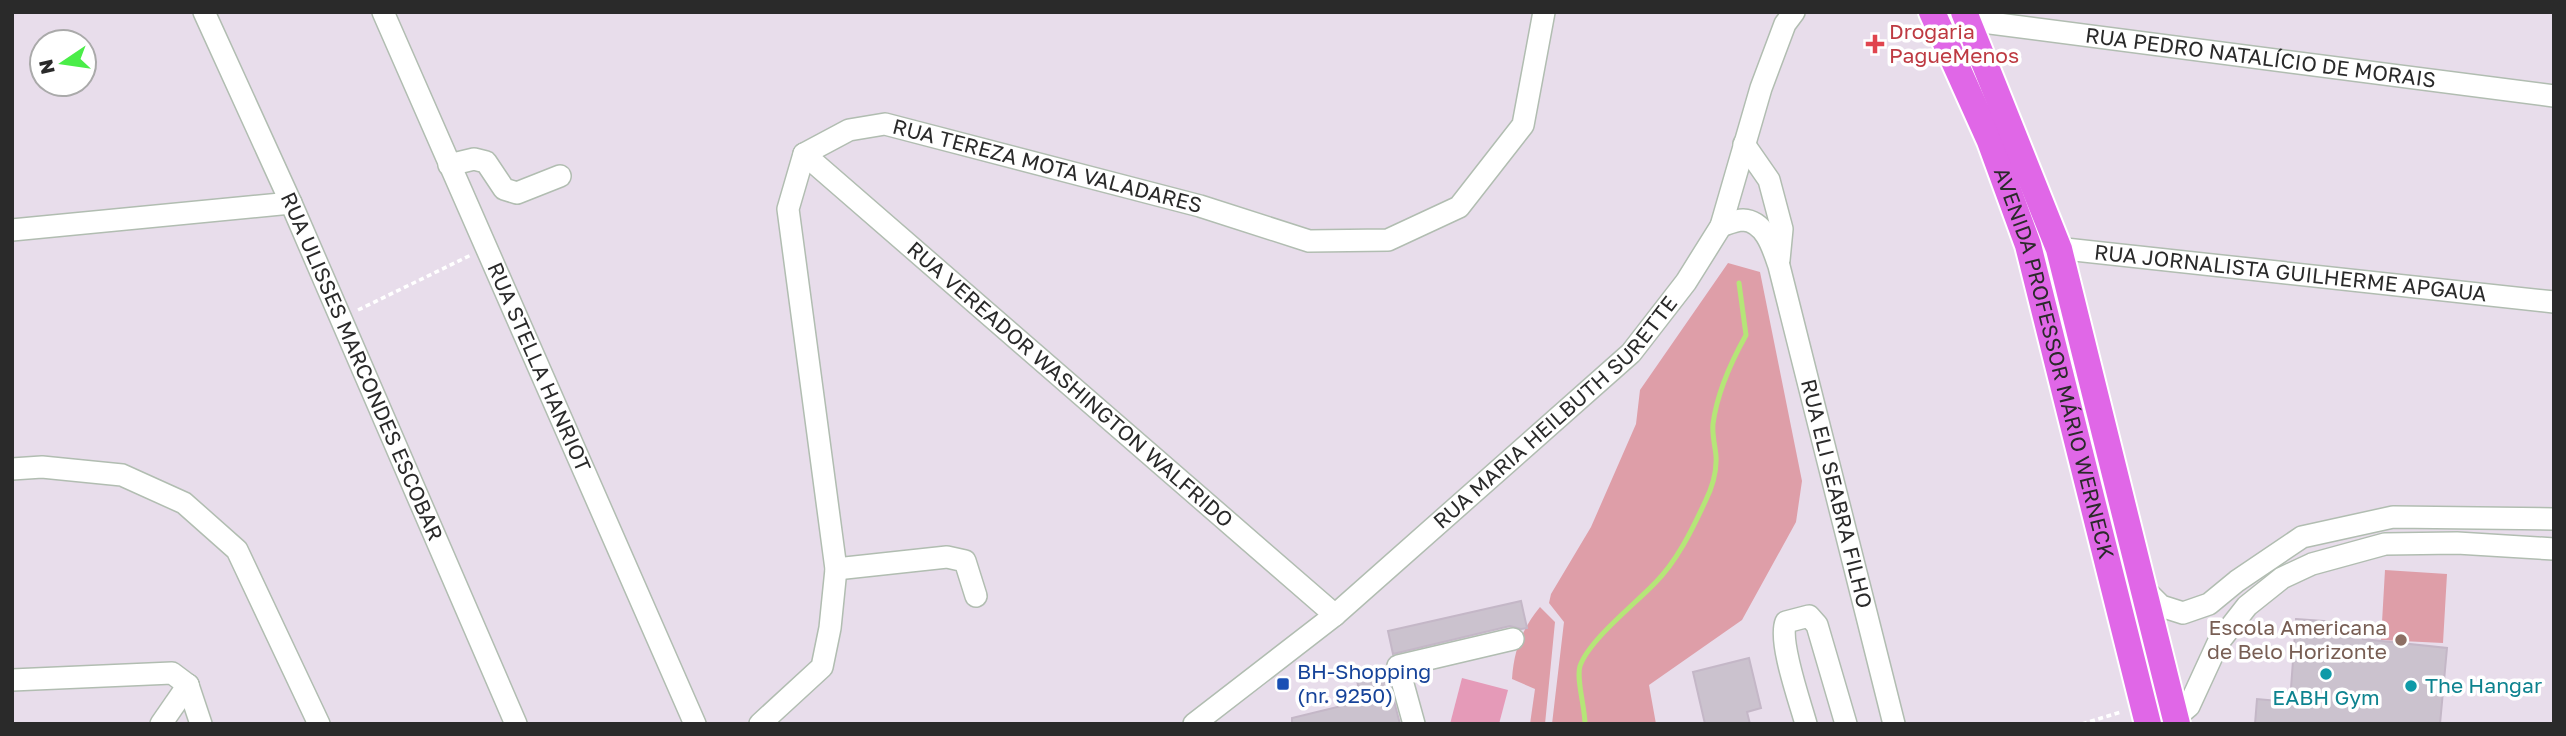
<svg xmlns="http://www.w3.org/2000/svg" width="2566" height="736" font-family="'Golos Text',sans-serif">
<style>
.green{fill:#de9ea8}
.pitch{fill:#e59ab8}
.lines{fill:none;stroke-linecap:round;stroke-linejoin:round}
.stream{stroke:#b5e678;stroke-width:5}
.building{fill:#cbc2ce;stroke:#c4b7c7;stroke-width:2}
.minor-casing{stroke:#b1bdb1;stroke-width:24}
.major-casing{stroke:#fff;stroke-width:30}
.path{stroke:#fff;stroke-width:3.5;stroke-dasharray:5 3.5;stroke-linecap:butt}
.minor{stroke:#fff;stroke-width:21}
.major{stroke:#e067e7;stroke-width:26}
.health-dot{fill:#e0444e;stroke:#fff;stroke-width:2.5}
.education-dot{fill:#8d6e63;stroke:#fff;stroke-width:2.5}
.culture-dot{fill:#0f9aa8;stroke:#fff;stroke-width:2.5}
.transit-dot{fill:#1a4fb4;stroke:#fff;stroke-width:2.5}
.labels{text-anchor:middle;stroke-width:7;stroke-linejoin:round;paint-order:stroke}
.health-label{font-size:21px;fill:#be3a42;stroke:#fff;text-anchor:start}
.street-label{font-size:21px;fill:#2a2a2a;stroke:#fff}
.education-label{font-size:21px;fill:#785e54;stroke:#fff;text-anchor:end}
.transit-label{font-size:21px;fill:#164399;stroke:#fff;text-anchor:start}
.culture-label{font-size:21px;fill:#0d838f;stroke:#fff;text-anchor:start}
</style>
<rect width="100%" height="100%" fill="#e8ddeb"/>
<!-- green -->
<path class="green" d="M1728,263l32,9 42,209 -6,41 -54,98 -93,65 7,39h-104l12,-102 -15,-19 2,-9 40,-67 45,-103 4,-34z
M2385,570l62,4 -4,69 -62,-3z
M1540,607l15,15 -10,102h-15l5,-35 -23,-10c2,-29 10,-50 28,-72z"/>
<!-- pitch -->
<path class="pitch" d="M1462,678l46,12 -9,34h-49z"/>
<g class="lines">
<!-- stream -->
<path class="stream" d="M1585,724c0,-17 -9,-45 -5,-58 9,-26 55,-62 75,-83 22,-22 37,-53 50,-81 7,-14 12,-30 11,-46 -1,-11 -4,-21 -3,-32 4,-31 18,-62 33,-89l-7,-52"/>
</g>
<!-- building -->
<path class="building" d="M1521,601l6,27 -6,1 -11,-3 -117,28 -5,-23z
M2296,619l68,5 -1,15 84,9 -7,76h-185l2,-25 33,3z
M1749,658l12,50 -14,4 3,12h-45l-12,-52z
M1387,674l13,50h-108v-6l70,-17 -5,-20z"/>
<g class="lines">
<!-- minor casing -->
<g class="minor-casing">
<g id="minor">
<path id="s1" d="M204,12l87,191 225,521"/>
<path id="s2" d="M383,12l312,712"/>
<path id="s3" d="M1967,20l587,76"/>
<path d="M1744,144l25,36 13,49 -3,31"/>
<path id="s4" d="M804,154l531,461"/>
<path d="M449,165l25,-6 12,3 18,27 13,4 43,-17"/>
<path id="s5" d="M1721,226c6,-2 15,-6 22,-6 22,1 30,28 36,46l115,458"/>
<path d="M12,230l279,-27"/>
<path id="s6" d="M2028,245l526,57"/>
<path d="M12,469l30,-2 80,8 62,28 53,47 82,174"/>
<path d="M836,569l111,-12 18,4 11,35"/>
<path d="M2145,590l16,16 22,7 26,-9 28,-23 65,-44 91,-20 161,2"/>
<path d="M12,680l160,-7 16,12"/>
<path d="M188,685l13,39"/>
<path d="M2143,705l25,12h8l13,-11 29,-63 29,-37 35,-28 30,-14 73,-20 72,-1 97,6"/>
<path d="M161,724l27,-39"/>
<path id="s7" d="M760,724l62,-57 8,-39 6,-59 -48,-360 16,-55 45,-24 36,-6 315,82 109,35 79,-1 71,-33 64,-82 21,-113"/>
<path id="s8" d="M1194,724l141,-109 296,-262 55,-71 35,-56 40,-138 24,-64 9,-12"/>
<path d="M1414,724l-16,-58 115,-27"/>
<path d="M1806,724c-6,-22 -28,-83 -20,-102l23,-6 8,9 29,99"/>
</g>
</g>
<!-- major casing -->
<g class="major-casing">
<g id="major">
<path id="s9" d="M1932,12l58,129 38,104 120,479"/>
<path d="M1964,12l95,237 118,475"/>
</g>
</g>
<!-- path -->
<path class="path" d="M358,310l113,-55
M2082,724l39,-12"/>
<!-- minor -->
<use href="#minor" class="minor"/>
<!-- major -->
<use href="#major" class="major"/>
</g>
<!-- markers -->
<path class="health-dot" d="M1871.5 33.5h7v7h7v7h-7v7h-7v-7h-7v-7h7z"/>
<circle class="education-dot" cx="2401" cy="640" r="7"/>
<g class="culture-dot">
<circle cx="2326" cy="674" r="7"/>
<circle cx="2411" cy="686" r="7"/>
</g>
<rect class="transit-dot" x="1276" y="677" width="14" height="14" rx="3.5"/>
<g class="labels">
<!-- health labels -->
<g class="health-label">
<text x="1889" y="39">Drogaria<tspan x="1889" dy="24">PagueMenos</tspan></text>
</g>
<!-- street labels -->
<g class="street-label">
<text dy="7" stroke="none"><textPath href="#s3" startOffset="296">RUA PEDRO NATALÍCIO DE MORAIS</textPath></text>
<text dy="7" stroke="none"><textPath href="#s7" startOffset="859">RUA TEREZA MOTA VALADARES</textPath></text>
<text dy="7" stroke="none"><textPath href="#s6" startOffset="264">RUA JORNALISTA GUILHERME APGAUA</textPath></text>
<text dy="7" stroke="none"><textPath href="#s9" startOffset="373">AVENIDA PROFESSOR MÁRIO WERNECK</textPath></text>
<text dy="7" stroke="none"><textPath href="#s1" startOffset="388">RUA ULISSES MARCONDES ESCOBAR</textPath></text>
<text dy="7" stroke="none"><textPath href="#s2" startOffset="388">RUA STELLA HANRIOT</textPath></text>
<text dy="7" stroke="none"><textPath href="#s4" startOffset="352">RUA VEREADOR WASHINGTON WALFRIDO</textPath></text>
<text dy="7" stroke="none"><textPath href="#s8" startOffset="478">RUA MARIA HEILBUTH SURETTE</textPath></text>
<text dy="7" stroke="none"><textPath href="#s5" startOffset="320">RUA ELI SEABRA FILHO</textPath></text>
</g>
<!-- education labels -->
<g class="education-label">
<text x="2387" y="635">Escola Americana<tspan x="2387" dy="24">de Belo Horizonte</tspan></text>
</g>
<!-- transit labels -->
<g class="transit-label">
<text x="1297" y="679">BH-Shopping<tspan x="1297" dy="24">(nr. 9250)</tspan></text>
</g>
<!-- culture labels -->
<g class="culture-label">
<text x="2425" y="693">The Hangar</text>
<text x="2326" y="705" text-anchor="middle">EABH Gym</text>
</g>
</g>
<!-- border -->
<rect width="2566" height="736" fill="none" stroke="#2a2a2a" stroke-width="28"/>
<!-- north arrow -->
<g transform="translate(63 63) rotate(257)"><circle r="33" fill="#ffffff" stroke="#aaaaaa" stroke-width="2"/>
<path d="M0-5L12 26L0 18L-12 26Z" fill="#4aed48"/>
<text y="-10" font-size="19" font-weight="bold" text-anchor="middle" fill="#2a2a2a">N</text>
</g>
</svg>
